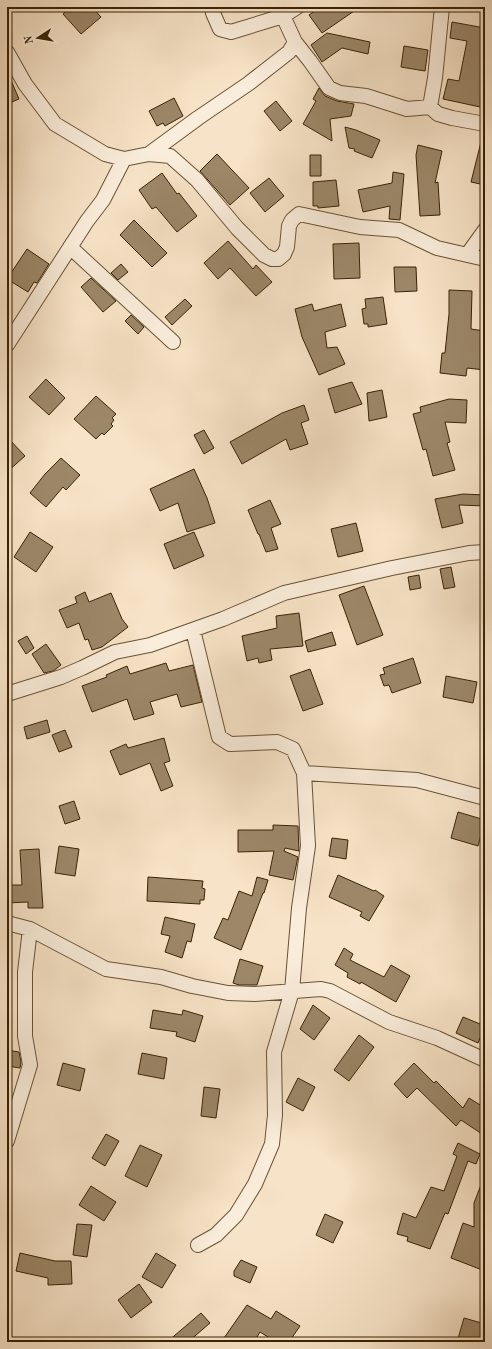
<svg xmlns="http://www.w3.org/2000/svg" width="492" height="1349" font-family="'Old Standard TT',serif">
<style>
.building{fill:#9c8769;stroke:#3a2304}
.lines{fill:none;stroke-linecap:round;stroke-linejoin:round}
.street-casing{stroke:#695335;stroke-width:16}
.street{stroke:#faeddb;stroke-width:14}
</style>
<rect width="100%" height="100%" fill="#f7e3c7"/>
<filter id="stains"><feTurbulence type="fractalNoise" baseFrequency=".005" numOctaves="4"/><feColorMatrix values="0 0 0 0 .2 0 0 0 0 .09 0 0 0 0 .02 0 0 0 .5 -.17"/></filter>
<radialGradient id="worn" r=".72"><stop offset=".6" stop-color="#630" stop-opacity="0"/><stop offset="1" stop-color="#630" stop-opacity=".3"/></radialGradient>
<!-- building -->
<path class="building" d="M71,7h21l9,10 -20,17 -18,-20z
M320,7h40l-38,26 -13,-18z
M452,22l33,6v80l-42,-9 5,-20 11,2 8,-40 -17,-3z
M327,33l43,9 -2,12 -26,-6 -20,14 -11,-17z
M404,46l24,4 -3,21 -24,-4z
M7,71l12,28 -12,5z
M319,88l6,8 12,5 17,3 -3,12 -21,3 2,22 -29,-17 13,-23 -3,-2z
M174,98l9,18 -18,10 -2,-3 -6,3 -8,-15z
M276,101l16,20 -12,10 -16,-20z
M345,127l11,3 24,10 -8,18 -18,-7 1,-2 -6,-1z
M481,142l4,1v42l-14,-3z
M418,145l24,6 -7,32 3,-1 2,33 -20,1 -4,-61z
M217,154l32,34 -19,17 -30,-34z
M310,155h11v21h-11z
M393,172l11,2 -4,46 -11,-1 1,-13 -27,6 -5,-22 34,-7z
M162,173l15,21 2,-1 18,23 -20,16 -21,-25 -4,2 -13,-19z
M269,178l15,18 -19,16 -15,-19z
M336,180l3,26 -21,2v-2h-5v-24z
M134,220l33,33 -15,14 -32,-32z
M228,241l25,28 3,-4 16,17 -16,14 -26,-28 -12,11 -14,-16z
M359,243l1,35 -26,1 -1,-35z
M27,249l22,15 -12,19 -3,-1 -6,10 -21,-13z
M121,264l7,8 -10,8 -7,-7z
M394,267h22l1,24 -22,1z
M91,278l25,23 -13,11 -22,-25z
M449,290l23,1 -1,38 14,2v39l-18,-2 -1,8 -26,-3 2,-20h3l4,-39z
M383,297l4,27 -19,3v-3h-4l-2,-15 4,-1 -1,-9z
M185,299l7,7 -20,19 -7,-8z
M312,304l2,7 27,-7 5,22 -21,6 2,16 10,-1 8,17 -26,11 -17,-38 -7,-28z
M131,315l13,12 -6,7 -13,-13z
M46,379l19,19 -16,17 -20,-18z
M352,382l10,22 -27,9 -7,-24z
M382,390l5,27 -18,4 -2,-28z
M96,396l20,18 -4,4 2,2 -3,4 2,2 -9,9 -2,-2 -6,6 -22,-20z
M449,399l18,1 -1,23 -21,-1 5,20 -3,1 8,27 -22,6 -7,-27 -3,1 -10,-36 8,-2 -1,-5z
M304,405l5,15 -8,3 7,21 -18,6 -4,-11 -44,25 -12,-22 52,-29z
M204,430l10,18 -10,6 -10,-19z
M7,437l18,19 -18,16z
M61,458l19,17 -14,15 -3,-3 -17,20 -16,-14 15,-19z
M194,469l13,29 8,25 -28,9 -9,-29 -18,8 -10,-22z
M463,494l22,1v11l-26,-1 4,18 -21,5 -7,-29z
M270,500l11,24 -10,4 7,21 -12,3 -7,-18h-1l-10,-24z
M356,523l7,28 -25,6 -7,-28z
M30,532l23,15 -17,25 -22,-15z
M194,532l10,24 -30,13 -10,-25z
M451,567l4,20 -11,2 -4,-20z
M419,575l2,13 -11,2 -2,-13z
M364,586l19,49 -26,10 -18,-50z
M85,592l4,10 22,-9 11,26 6,8 -26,20 -10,3 -4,-11 -3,1 -6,-17 -12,5 -8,-18 18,-7 -2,-6z
M299,613l4,33 -33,3 2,11 -13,3 -1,-5 -11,3 -5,-25 35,-8 -1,-12z
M332,632l4,13 -28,7 -3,-11z
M27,636l7,12 -8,6 -8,-13z
M46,644l15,21 -8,6 -9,2 -12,-19z
M413,658l8,25 -29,10 -3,-8 -5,1 -4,-11 5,-1 -2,-6z
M166,663l3,8 24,-6 9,37 -21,5 -4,-13 -27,8 4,12 -20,6 -7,-21 -35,13 -10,-26 25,-9 -1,-2 21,-9 3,8z
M310,669l13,35 -20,7 -13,-35z
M446,676l31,6 -4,21 -30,-6z
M47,720l3,12 -23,7 -3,-12z
M65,730l7,17 -13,5 -7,-17z
M164,738l6,23 -6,2 9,23 -12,5 -11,-28 -30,12 -10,-24 16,-7 2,4z
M74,801l6,18 -15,5 -6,-18z
M458,812l27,8 -7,26 -27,-8z
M273,825l25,1 1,25 -14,-3 -1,3 14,6 -5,23 -24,-5 5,-24 -36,1v-22h35z
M332,838l16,2 -2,19 -17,-3z
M59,846l20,3 -4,27 -20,-3z
M39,849l4,59h-15v-6l-21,1v-18h15l-2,-35z
M338,875l36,16 1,-1 9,6 -15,25 -9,-5 2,-4 -33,-15z
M148,877l55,4 -1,7 3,1 -1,11h-4v4l-53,-3z
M257,877l11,3 -4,13h-1l-22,57 -27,-12 9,-20 5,2 11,-29 13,5z
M165,917l30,7 -4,18 -4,-1 -5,17 -17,-6 5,-16 -9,-2z
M344,948l9,6 -3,6 34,17 7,-12 19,11 -14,26 -35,-20 -1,2 -13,-7 1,-4 -13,-8z
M240,959l23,7 -6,19h-18l-6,-2z
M313,1005l17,13 -16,22 -14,-11z
M153,1010l29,5 1,-5 20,6 -8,26 -19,-6 1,-4 -27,-4z
M463,1017l22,9 -7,17 -22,-10z
M359,1035l15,12 -25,34 -15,-11z
M7,1050l12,2 2,10 -1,6 -13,-2z
M142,1053l25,5 -3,21 -26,-5z
M63,1063l22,6 -5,22 -23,-6z
M414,1063l20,20 2,-2 27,27 6,-10 16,10v28l-24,-16 -5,6 -39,-38 -10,10 -13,-14z
M298,1078l17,9 -12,24 -17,-9z
M204,1087l16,2 -4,29 -15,-2z
M106,1134l13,7 -14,25 -13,-8z
M458,1143l22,11 -4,10 -8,-3 -20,53 -3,-1 -15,36 -23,-8 1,-4 -11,-3 6,-21 13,5 15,-31 13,4 13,-35 -4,-2z
M140,1145l22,10 -15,32 -22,-11z
M484,1177h1v94l-34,-13 12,-35 11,4v-24z
M91,1186l25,16 -12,19 -25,-16z
M325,1214l18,8 -10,21 -17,-8z
M77,1224l15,1 -5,32 -14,-2z
M20,1253l35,8h16l1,23 -24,1v-7l-32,-7z
M156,1253l20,12 -14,23 -20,-11z
M241,1260l16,7 -7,16 -16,-7v-5z
M139,1284l13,18 -21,16 -13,-18z
M247,1305l24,14 5,-8 24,15 -11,16h-13l-16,-10 -6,10h-25l-5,-4z
M201,1313l9,10 -22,19h-21z
M464,1318l21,6v18h-28z"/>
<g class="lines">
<!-- street casing -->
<g class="street-casing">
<path id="street" d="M213,7v6l7,16 11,3 52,-16 14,-9
M442,7l-7,71 -5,29 8,7 14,4 33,6
M295,42l15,19 19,27 11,5 26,3 41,13 23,-2
M7,52l18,32 30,40 50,30 19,5 25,-5 21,2 27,24 40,48 27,27 8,4h6l6,-5 3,-7 2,-21 3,-6 7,-6 61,13 39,3 38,18 48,11
M149,154l49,-36 50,-34 41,-32 6,-10 -12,-26
M70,247l103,95
M467,255l18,-25
M7,345l80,-124 16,-21 21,-41
M193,630l26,107 11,7 47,-2 16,7 11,24 4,73 -9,62 -7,83 -18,61 1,63 -3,29 -17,40 -19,31 -20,20 -18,10
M7,694l54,-17 21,-9 33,-16 35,-7 73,-26 61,-26 108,-25 77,-15 16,-1
M304,773l113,7 68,18
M7,923l23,6 76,40 55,8 31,9 36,7 27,1 66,-5 9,2 59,31 48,16 48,22
M7,1141l23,-76 -5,-29v-64l5,-43"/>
</g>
<!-- street -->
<use href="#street" class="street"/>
</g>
<!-- margin -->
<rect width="492" height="1349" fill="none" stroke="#f7e3c7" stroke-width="24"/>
<rect x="8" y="8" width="476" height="1333" fill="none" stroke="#3a2304" stroke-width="2"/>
<rect x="12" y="12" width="468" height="1325" fill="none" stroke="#3a2304"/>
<!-- north arrow -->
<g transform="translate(38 38) rotate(258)" stroke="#faeddb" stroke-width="3" paint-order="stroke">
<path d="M0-3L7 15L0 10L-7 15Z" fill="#3a2304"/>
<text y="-6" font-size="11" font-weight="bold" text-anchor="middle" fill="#3a2304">N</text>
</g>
<rect width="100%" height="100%" filter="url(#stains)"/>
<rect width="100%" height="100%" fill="url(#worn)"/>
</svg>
